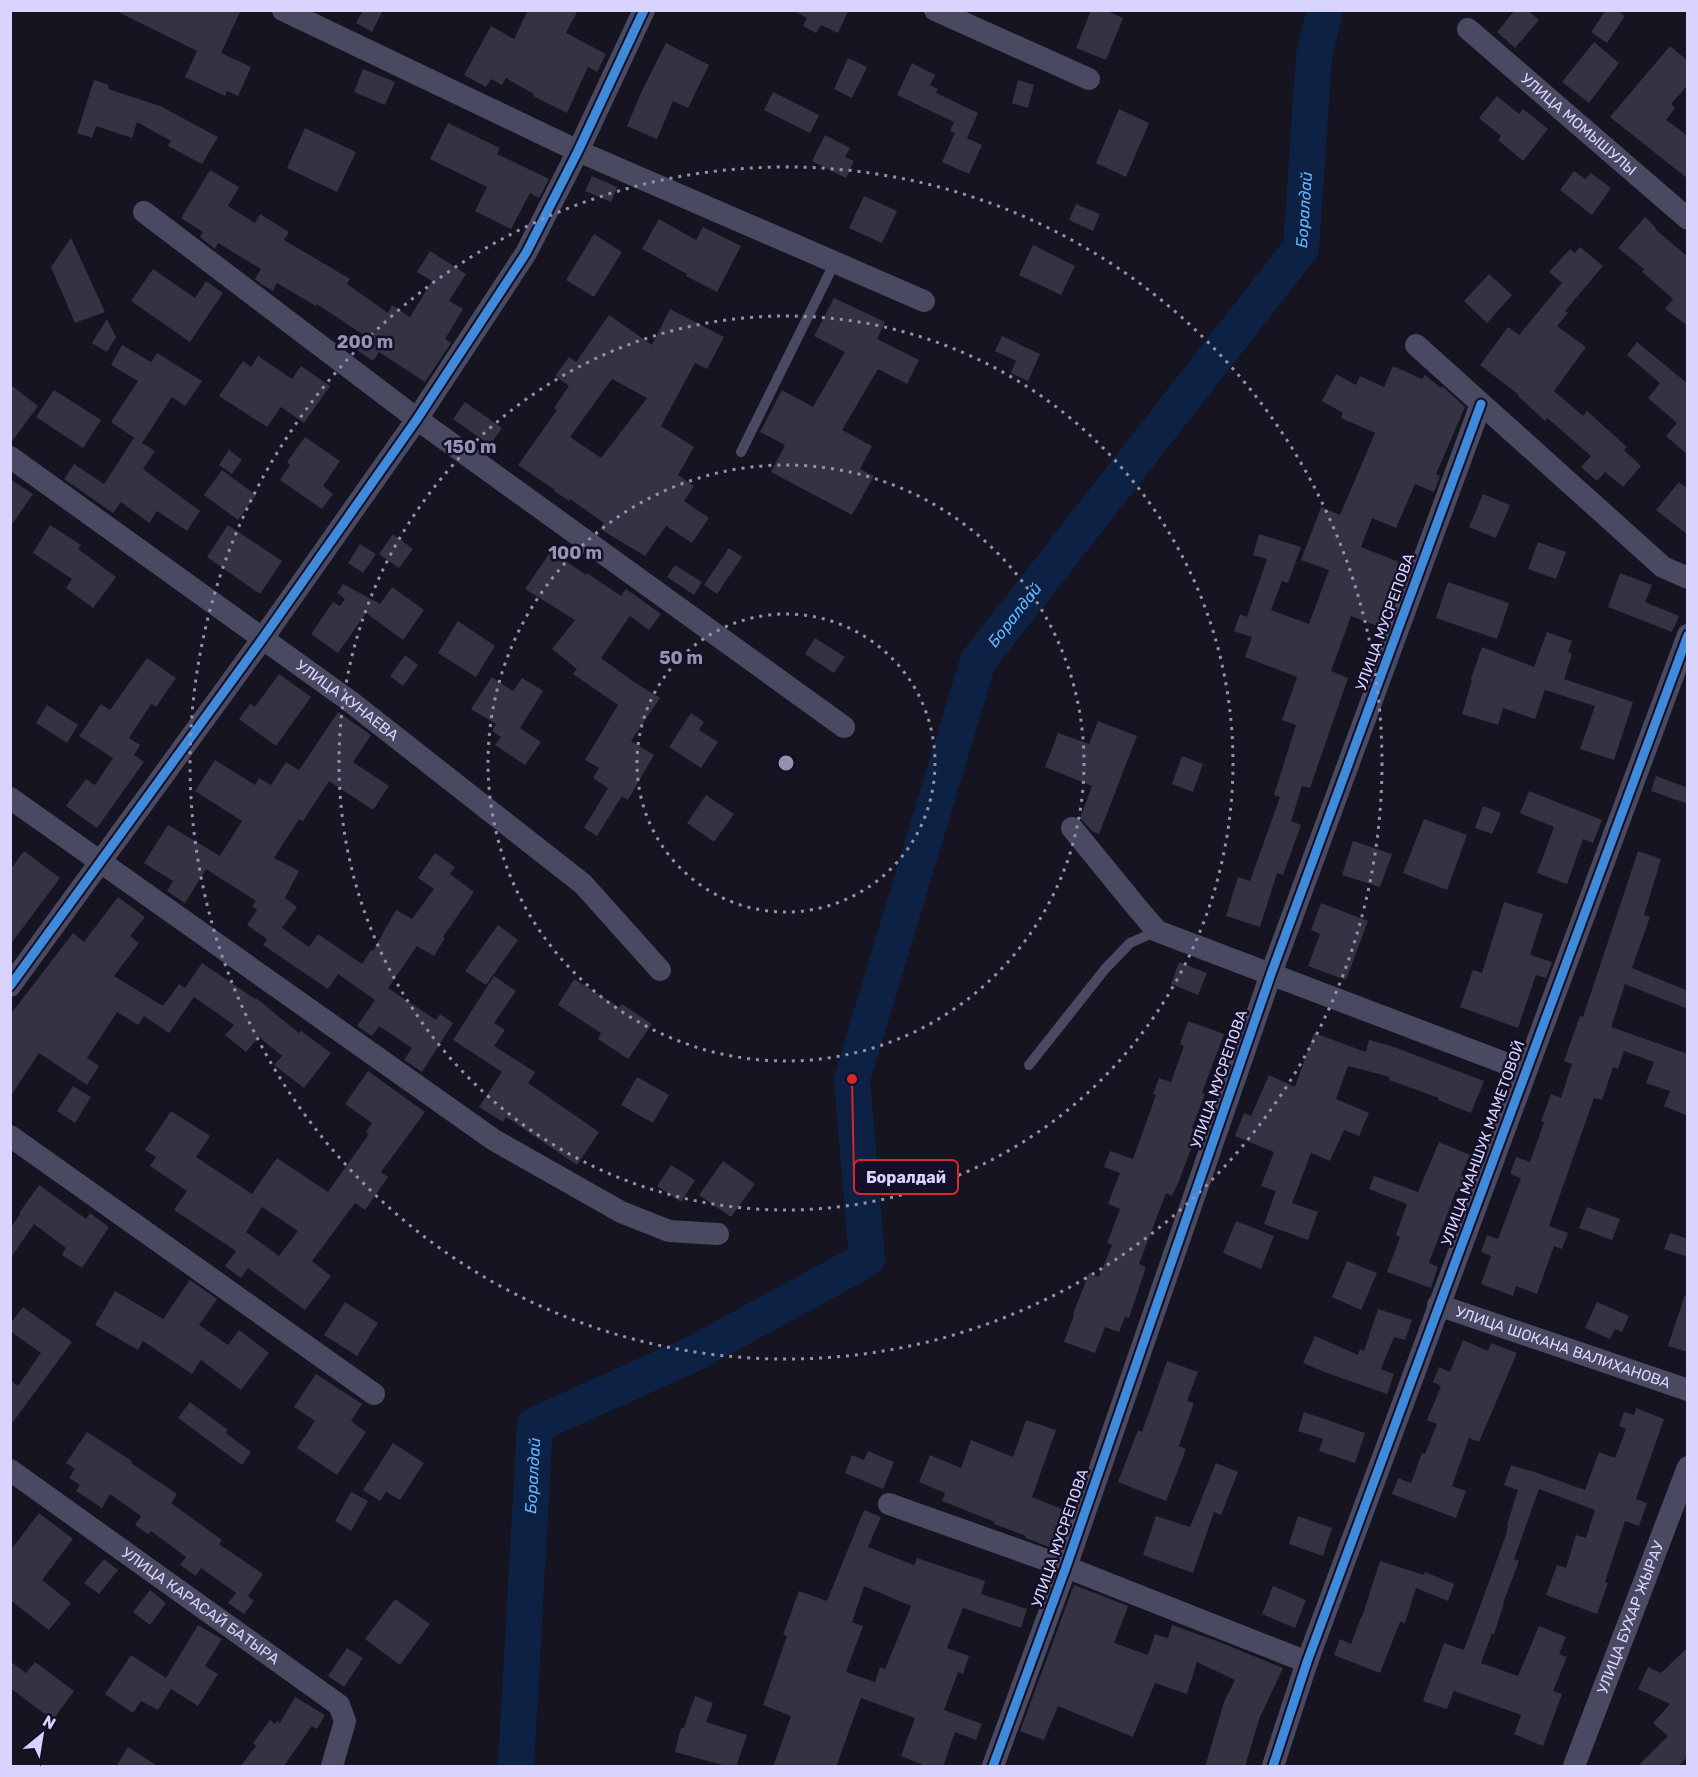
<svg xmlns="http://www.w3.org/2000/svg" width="1698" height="1777" font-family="Rubik,sans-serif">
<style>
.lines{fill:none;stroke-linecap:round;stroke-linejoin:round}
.river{stroke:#0d2144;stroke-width:36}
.building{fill:#343243;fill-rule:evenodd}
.service{stroke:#4a4962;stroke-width:10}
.minor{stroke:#4a4962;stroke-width:22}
.cycleway-casing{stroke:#130f26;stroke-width:13}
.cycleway{stroke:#408adc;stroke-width:9}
.ring{fill:none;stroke:#9591b1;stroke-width:3;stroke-dasharray:3 6}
.labels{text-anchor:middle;stroke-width:5;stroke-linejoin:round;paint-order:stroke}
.street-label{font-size:15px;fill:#d9d4ff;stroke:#130f26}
.water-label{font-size:16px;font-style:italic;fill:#62b6ff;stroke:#130f26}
.centre{fill:#9591b1;stroke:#130f26;stroke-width:3}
.ring-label{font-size:18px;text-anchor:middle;font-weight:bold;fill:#9591b1;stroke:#130f26;stroke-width:5;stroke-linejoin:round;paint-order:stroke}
.leader{fill:none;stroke:#d62828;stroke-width:2}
.callout-dot{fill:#d62828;stroke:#130f26;stroke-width:2}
.callout{fill:#130f26;stroke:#d62828;stroke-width:2}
.callout-label{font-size:16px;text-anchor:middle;font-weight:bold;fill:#d9d4ff}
</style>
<rect width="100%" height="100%" fill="#161421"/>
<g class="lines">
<!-- river -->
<path class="river" id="s1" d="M516,1766l19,-341 160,-72 172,-94 -15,-180 126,-418 323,-413 13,-192 11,-46"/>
</g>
<!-- building -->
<path class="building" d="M114,10h127l-20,43 30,14 -13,29 -11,-5 -2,5 -40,-19 12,-26z
M363,10h20l-11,22 -16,-9z
M528,10h50l-12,23 40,21 -9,18 -9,-5 -21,46 -34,-17 1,-2 -28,-16 -4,7 -11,-6 -5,8 -22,-12 27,-49 23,13z
M793,10h56l-11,23 -17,-8 -5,8 -13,-7 4,-8z
M1091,10h14l18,8 -17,42 -30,-12z
M1515,10h12l12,10 -24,28 -18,-16z
M1606,10h10l9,6 -18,27 -16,-11z
M1594,42l25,21 -30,40 -27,-21z
M666,43l43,22 -21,43 -15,-7 -16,38 -30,-13 14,-33z
M1670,46l18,15v24l-17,19 4,4 -9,12 22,16v43l-78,-62z
M848,58l19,9 -15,31 -18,-9z
M912,63l23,12 -5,10 8,4 -2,4 42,20 -11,25 15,7 -13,29 -27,-12 13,-29 -5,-2 4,-9 -57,-27z
M363,69l32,13 -10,23 -31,-13z
M94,80l15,5 -1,4 52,17 58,31 -16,27 -34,-18 3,-5 -34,-19 -5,16 -36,-12 -4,12 -15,-5z
M1018,80l16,5 -6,23 -16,-5z
M773,92l46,23 -9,18 -46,-23z
M1497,96l22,18 4,-5 25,20 -25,32 -25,-21 3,-4 -22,-18z
M1119,109l30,14 -23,54 -30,-14z
M448,123l52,25 -3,6 52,25 -10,19 -9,-5 -19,36 -36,-18 12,-24 -57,-28z
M305,128l51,24 -19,40 -50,-24z
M825,135l25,13 -5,9 9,4 -8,17 -34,-17z
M210,170l29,17 -11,19 27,17 5,-9 29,18 -5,8 66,39 -3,5 41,29 4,-8 18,12 22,-36 -15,-9 13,-21 36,23 -17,27 14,8 -18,30 6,4 -26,39 -46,-30 -6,9 -21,-14 10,-13 -45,-30 -1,2 -39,-23 -4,8 -12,-7 -6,-5 6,-10 -43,-26 -3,6 -15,-12 3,-5 -22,-14z
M1574,171l11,8 6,-6 20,15 -19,27 -32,-25z
M592,176l25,11 -6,15 -26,-11z
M864,196l33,15 -15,32 -33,-15z
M1076,204l24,10 -7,17 -24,-11z
M1645,217l11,11 -1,1 33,28v69l-23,-17 8,-10 -31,-27 2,-3 -26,-21z
M659,219l37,21 7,-13 38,19 -24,46 -31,-16 1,-2 -45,-25z
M594,234l28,18 -28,45 -28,-17z
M71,238l34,74 -30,11 -24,-56z
M1033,245l42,21 -14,29 -42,-20z
M1580,247l23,19 -38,45 3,2 -11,13 29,21 -32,44 29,25 4,-5 40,36 -3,3 17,16 -18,21 -18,-15 -8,9 -16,-14 10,-11 -44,-38 -2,3 -27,-25 1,-1 -39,-30 28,-38 11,8 43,-52 -13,-11 21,-23 5,4z
M153,269l42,29 11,-17 17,12 -33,49 -59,-41z
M1489,274l23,21 -25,28 -23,-22z
M834,298l51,24 -8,17 42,21 -12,24 -29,-15 -36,61 30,16 -12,23 14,7 -22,39 -81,-43 14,-27 -25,-13 22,-42 31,17 32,-55 -31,-16z
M670,309l54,28 -17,32 -12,-6 -34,63 33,21 -16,28 16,11 -10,15 25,17 -17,25 -26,-17 -21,30 -45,-27 4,-6 -34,-24 -1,2 -15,-10 1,-1 -37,-25 39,-55 -3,-2 15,-22 -14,-10 14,-19 7,5 33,-47 43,30zM612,379l35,19 -46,60 -31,-21z
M107,319l9,18 -9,15 -15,-9z
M1002,336l38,18 -12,27 -17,-8 5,-12 -21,-10z
M1637,342l51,42v71l-22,-19 11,-13 -29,-25 12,-15 -33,-28z
M122,345l29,17 6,-9 45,28 -17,25 -13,-9 -30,46 -31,-21 27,-41 -27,-16z
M258,356l34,23 9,-13 29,20 -26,37 -23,-16 -14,20 -48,-31 24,-35 8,6z
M1393,366l29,13 3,-4 16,13 1,-2 23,21 -29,67 4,2 -6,16 -19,-8 -19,44 -24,-10 -11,29 43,17 -16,44 2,1 -8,19 -31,-12 -20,55 17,7 -38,110 -8,-2 -11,35 10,4 -18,50 -6,-2 -17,54 -34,-11 12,-39 12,4 30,-84 -6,-2 22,-70 -14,-5 15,-43 -52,-20 7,-20 -18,-6 6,-17 7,3 20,-58 -14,-4 6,-21 42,13 -13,36 -6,-2 -11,29 38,14 20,-54 -28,-10 20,-53 19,8 35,-82 -34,-15 2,-5 -21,-12 14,-27 20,11 4,-9 24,11z
M11,385l27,21 -28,38z
M54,390l47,30 -18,28 -47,-31z
M465,402l37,26 -12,17 -37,-26z
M305,437l35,24 -17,25 10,8 -11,15 -42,-29 10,-15 -3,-3z
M134,438l21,13 -12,18 57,42 -13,20 -30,-20 -8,12 -28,-21 -8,11 -49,-34 10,-15 30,20z
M229,450l13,10 -10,14 -13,-9z
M222,470l34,25 -18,25 -34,-25z
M10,479l23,15 -23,33z
M1679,482l9,7v46l-32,-25z
M1483,494l27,11 -14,33 -27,-11z
M50,525l31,20 -3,4 38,28 -23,31 -27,-20 6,-9 -39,-26z
M228,525l54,36 -22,33 -53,-37z
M393,534l20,15 -14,19 -20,-14z
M1538,542l28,10 -10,27 -28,-10z
M360,544l16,10 -13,19 -15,-10z
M729,548l13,9 -25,37 -13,-9z
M551,551l35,24 1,-2 34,23 5,-7 35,25 -12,16 -19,-14 -29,42 33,24 26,16 -29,43 23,14 -26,45 -6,-4 -25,40 -13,-8 24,-40 -15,-10 6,-10 -14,-8 33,-55 -45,-31 4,-5 -25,-20 23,-29 -50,-31z
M675,565l27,17 -8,13 -27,-18z
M1620,573l32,12 -7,17 34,14 -7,16 -64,-25z
M1448,582l61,21 -12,36 -61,-21z
M343,584l37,20 12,-17 32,23 -21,30 -37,-27 -28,40 -27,-19 22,-32 7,4 5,-7 -8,-6z
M458,621l37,25 -19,31 -38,-24z
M1547,632l25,9 -4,11 4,2 -8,25 69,23 -19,58 -34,-11 15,-43 -50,-16 -10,29 -32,-11 -5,17 -36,-11 10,-34 -1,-1 11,-32 52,20z
M815,638l30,19 -11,16 -29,-19z
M405,655l13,10 -15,21 -13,-10z
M147,658l29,20 -20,29 -5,-3 -22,34 11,7 -6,10 10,7 -47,66 -31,-22 20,-27 9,6 18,-27 -34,-22 22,-32 9,6z
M279,674l32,23 -35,49 -37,-27 11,-15 5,3z
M492,677l21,14 9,-13 21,13 -23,37 21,14 -16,23 -30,-20 6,-8 -9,-6 4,-7 -25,-15z
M47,705l31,20 -11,18 -31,-20z
M338,712l33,23 -18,27 36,24 -16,24 -44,-29 -26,40 -4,-2 -25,39 25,13 -14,27 12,9 -15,21 27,19 9,-13 44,30 9,-14 2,1 23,-41 16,9 22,-30 -16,-11 17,-25 20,14 -5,7 24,18 -31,45 2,1 -11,18 -17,-10 -29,42 48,32 4,-6 13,9 -31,49 -18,-12 8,-12 -33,-22 -7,10 -15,-10 18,-26 -37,-26 -10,15 -65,-44 4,-6 -20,-14 10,-15 -5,-4 4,-5 -50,-32 -21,34 -18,-12 6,-10 -29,-18 24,-38 52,31 22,-35 -47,-30 20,-31 40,25 4,-7 12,7 15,-23 13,8z
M691,713l13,9 -5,8 19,12 -17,26 -32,-21z
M1098,721l39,15 -38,98 -7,-3 -12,-13 12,-32 -47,-19 13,-34 31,11z
M1182,756l21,8 -10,28 -21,-8z
M1656,776l32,12v16l-37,-13z
M1529,791l73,29 -9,23 -10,-4 -16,45 -30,-11 17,-46 -34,-14z
M706,795l28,19 -20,28 -27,-19z
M1483,806l18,7 -9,21 -17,-6z
M1424,819l43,16 -20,55 -44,-17z
M1353,841l39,13 -12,33 -38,-12z
M24,851l36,27 -50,67v-75z
M1638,851l23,8 -17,56 6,2 -18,51 56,23v18l-63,-25 -14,43 77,27v62l-24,-10 6,-15 -24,-8 8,-21 -30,-11 -6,18 -5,-2 -11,33 -8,-2 -45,128 19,7 -6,16 -8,-3 -17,48 -21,-8 -3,10 -32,-12 10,-28 -10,-4 6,-17 11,4 23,-61 -11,-4 6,-17 14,5 14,-40 -3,-1 10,-27 10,4 11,-34 -8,-3 16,-45 3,1z
M118,897l27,20 -15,19 9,7 -25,33 49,30 16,-22 6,4 17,-25 53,36 1,-1 43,35 2,-2 30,22 -27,35 -30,-23 8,-9 -23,-19 -13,15 -21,-17 9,-10 -40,-28 -25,36 -25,-17 -6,9 -21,-13 -30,46 12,8 -12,19 -48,-32 -29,44v-82l63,-82 11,9z
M1504,902l39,12 -13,41 22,7 -6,16 -10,-3 -18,53 -58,-21 13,-37 9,3z
M1321,903l47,18 -22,59 -38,-14 12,-32 -9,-4z
M498,925l20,15 -32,45 -21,-14z
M1179,962l28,11 -9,22 -27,-11z
M494,976l22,15 -22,32 11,7 -11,16 41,26 -7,11 71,49 -22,33 -71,-48 -3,5 -24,-15 23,-35 -49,-32z
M574,979l45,28 3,-3 30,20 -24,35 -30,-20 3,-6 -43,-28z
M1188,1021l36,13 -22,59 3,1 -13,34 6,2 -19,51 -7,15 -6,-3 -27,71 7,3 -17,51 -4,-1 -6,15 -14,-5 -10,26 -31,-11 10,-27 -1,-1 16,-41 10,4 13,-32 -5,-2 13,-34 -12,-5 12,-31 -16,-6 6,-16 23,8 23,-64 -3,-1 6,-16 12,4 13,-36 -4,-2z
M1314,1033l52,19 3,-12 25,7 90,34 -13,32 -33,-13 1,-2 -50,-18 1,-3 -42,-11 -12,33 33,14 -10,23 -15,-6 -14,31 -19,-8 -19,50 26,9 -10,28 -44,-16 12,-33 -15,-5 13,-34 -39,-16 9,-23 7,3 18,-41 26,12z
M368,1071l57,41 -44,60 7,5 -23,33 -10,-7 -43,58 19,15 -26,34 -57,-42 -7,10 -16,-12 11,-15 -62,-41 13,-19 -37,-25 6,-9 -11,-7 26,-39 39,25 -14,21 56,37 25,-36 51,34 41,-58 -3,-2 6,-9 -27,-19zM262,1207l36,24 -19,25 -33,-24z
M637,1077l32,18 -16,28 -32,-18z
M73,1086l18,11 -16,26 -18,-12z
M1439,1142l31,13 -9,20 11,4 -7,16 -9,-4 -27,72 9,4 -7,21 -44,-16 13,-35 -4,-2 11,-31 -38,-15 5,-13 44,16z
M723,1161l32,23 -24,33 -32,-22z
M671,1165l24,15 -14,22 -24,-16z
M39,1185l47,34 4,-6 19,14 -27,41 -20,-13 4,-7 -32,-24 -24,35v-30l10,-15 -1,-1z
M1587,1207l33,12 -8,21 -33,-12z
M1236,1221l38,15 -13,33 -38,-16z
M1670,1233l18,6v18l-24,-8z
M1347,1261l30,12 -16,37 -29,-13z
M190,1280l27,19 -18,26 29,20 11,-15 30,23 -28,37 -40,-30 -9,14 -49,-33 -5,9 -43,-25 20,-34 48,28z
M1685,1295l3,1v56l-20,-6z
M345,1302l33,21 -21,33 -33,-21z
M1597,1302l32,14 -7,16 -7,-3 -5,10 -25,-11z
M23,1307l49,35 -62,84v-46l8,6 23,-33 -31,-22v-7z
M1378,1309l34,11 -7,20 -11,-3 -13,32 13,5 -7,20 -60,-21 -24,-10 12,-27 43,19 2,-6 4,2z
M1463,1340l25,11 3,-8 26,10 -38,89 -10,-4 -17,48 14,5 -10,27 -64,-24 6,-16 13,5 11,-30 3,1 12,-30 -10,-4 14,-34 -8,-4 6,-15 11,5z
M1167,1361l31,11 -11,29 7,2 -15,43 7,3 -20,52 -48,-19 20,-52 4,2z
M316,1374l46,30 -11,17 15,11 -29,43 -40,-27 18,-27 -21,-14z
M190,1402l38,28 -2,3 25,19 -9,13 -64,-47z
M1636,1408l28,11 -28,80 11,4 -8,23 -14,-5 -20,61 3,1 -11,31 -51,-19 11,-30 9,3 10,-33 10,3 9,-28 -56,-21 -25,70 5,2 -16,42h1l-10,31 -2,-1 -11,30 37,13 21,-50 27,11 -7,17 8,3 -14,34 9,3 -19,52 -29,-12 7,-19 -67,-24 -7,18 -24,-8 21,-58 20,7 42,-115 2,-10h-1l11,-35 -14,-5 7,-20 18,6v-1l56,20 14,-38 16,6 11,-29 -7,-3 5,-14 10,3z
M1304,1412l61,21 -10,30 -36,-12 4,-12 -25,-8z
M1026,1420l30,10 -24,67 32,13 -14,37 -25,-9 1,-2 -32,-12 1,-2 -53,-21 3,-8 -26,-11 11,-27 31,13 10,-28 42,17z
M87,1432l45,29 -1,2 46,31 -6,9 51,37 -3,4 44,30 -15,22 6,5 -10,13 -16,-11 8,-10 -35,-25 -5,8 -16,-11 6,-8 -35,-26 -3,3 -13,-9 6,-9 -31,-22 -8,14 -26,-17 4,-6 -11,-7 6,-9 -9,-6z
M393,1443l31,20 -24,37 -14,-8 -6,9 -17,-11z
M868,1451l26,11 -11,27 -38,-16 7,-18 12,5z
M1216,1463l22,9 -17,43 -7,-3 -21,61 -50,-18 13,-39 34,11z
M351,1492l17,9 -17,30 -16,-10z
M864,1510l17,7 -13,30 46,18 3,-7 68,23 -4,13 46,15 -6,19 -58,-20 -16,40 22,8 -6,18 -5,-2 -14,38 38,14 -6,16 -21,-8 -12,35h-15l-27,-11 14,-38 -54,-20 -25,69h-63l18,-51 -28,-11 24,-69 -4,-1 16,-44 28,10zM864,1586l47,20 -26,63 -5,-2 -5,15 -29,-10 17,-46 -11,-4z
M39,1513l34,26 -31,41 29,23 -22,27 -39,-30v-49z
M1298,1516l34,12 -9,28 -34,-12z
M104,1559l14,11 -19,24 -15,-11z
M1380,1561l44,14 1,-3 29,12 -6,17 -32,-13 -11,35 -5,-1 -20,51 -46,-18 6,-16 11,5 10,-27h1z
M1074,1585l54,21 -14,37 34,12 7,-21 13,4 4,-13 42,15 69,28 -24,51 -14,48h-40l19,-65 11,-22 -38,-18 -10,32 -32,-11 -22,54 -75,-31 -14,34 -24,-9z
M1273,1586l33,14 -11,28 -33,-14z
M150,1590l16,13 -16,22 -17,-13z
M395,1599l35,25 -30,41 -35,-26z
M198,1625l24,14 -17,27 13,8 -20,32 -27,-17 -13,21 -17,-9 -8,12 -28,-19 26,-39 35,23z
M1688,1647v109l-10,11h-41l31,-31 -15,-13 17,-19 -32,-15 10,-22 13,6z
M347,1648l16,10 -19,29 -16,-11z
M10,1661l16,12 9,-11 39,29 -21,29 -43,-32z
M695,1696l18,7 -7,19 41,13 -11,32h-6l-55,-15 6,-24h3z
M295,1697l30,18 -8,14 -5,-3 -29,41h-43l16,-21 -3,-3 17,-23 5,4 2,-3 3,2z
M128,1747l31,20h-43z"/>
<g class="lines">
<!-- service -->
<path class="service" d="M741,452l94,-190
M1029,1065l76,-96 25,-26 27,-12"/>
<!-- minor -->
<g class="minor">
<path d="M283,10l295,141 346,150"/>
<path d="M935,10l154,69"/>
<path id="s2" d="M1468,29l220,190"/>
<path d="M144,212l273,207 427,308"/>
<path d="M1416,345l247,222 25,11"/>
<path id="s3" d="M10,457l341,245 232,182 77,86"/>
<path d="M10,798l484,342 127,72 48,19 49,3"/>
<path d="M1072,828l62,76 23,27 369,140"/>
<path d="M10,986l253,-348 154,-219 109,-166 52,-102 66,-141"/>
<path d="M10,1136l364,258"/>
<path id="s4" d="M1438,1305l250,85"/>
<path id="s5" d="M10,1470l329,235 6,16 -13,45"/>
<path d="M889,1504l177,63 241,95"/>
<path d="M993,1766l73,-199 205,-593 210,-570"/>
<path d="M1273,1766l34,-104 381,-1027"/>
<path id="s6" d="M1574,1766l114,-299"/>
</g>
<!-- cycleway casing -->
<g class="cycleway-casing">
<path id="cycleway" d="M10,986l253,-348 154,-219 109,-166 52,-102 66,-141
M993,1766l73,-199 205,-593 210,-570
M1273,1766l34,-104 381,-1027"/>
</g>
<!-- cycleway -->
<use href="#cycleway" class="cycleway"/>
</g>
<!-- distance rings -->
<g class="ring">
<circle cx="786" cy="763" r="149"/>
<circle cx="786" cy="763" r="298"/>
<circle cx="786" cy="763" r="447"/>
<circle cx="786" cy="763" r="596"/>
</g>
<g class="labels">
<!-- street labels -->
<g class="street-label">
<text dy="5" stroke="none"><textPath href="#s2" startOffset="146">УЛИЦА МОМЫШУЛЫ</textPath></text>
<text transform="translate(1385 622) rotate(-70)" y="5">УЛИЦА МУСРЕПОВА</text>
<text dy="5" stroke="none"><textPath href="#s3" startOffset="416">УЛИЦА КУНАЕВА</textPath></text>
<text transform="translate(1219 1079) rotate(-71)" y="5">УЛИЦА МУСРЕПОВА</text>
<text transform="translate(1483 1143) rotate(-70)" y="5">УЛИЦА МАНШУК МАМЕТОВОЙ</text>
<text dy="5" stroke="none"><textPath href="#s4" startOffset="132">УЛИЦА ШОКАНА ВАЛИХАНОВА</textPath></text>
<text transform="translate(1060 1538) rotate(-71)" y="5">УЛИЦА МУСРЕПОВА</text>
<text dy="5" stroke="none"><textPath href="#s5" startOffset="234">УЛИЦА КАРАСАЙ БАТЫРА</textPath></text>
<text dy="5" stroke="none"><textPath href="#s6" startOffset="159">УЛИЦА БУХАР ЖЫРАУ</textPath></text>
</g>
<!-- water labels -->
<g class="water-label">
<text dy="6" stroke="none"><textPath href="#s1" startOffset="1893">Боралдай</textPath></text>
<text dy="6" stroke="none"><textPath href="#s1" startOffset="1389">Боралдай</textPath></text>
<text dy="6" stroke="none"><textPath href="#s1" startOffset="291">Боралдай</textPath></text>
</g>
</g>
<circle cx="786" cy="763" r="9" class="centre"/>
<g class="ring-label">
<text x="365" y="348">200 m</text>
<text x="470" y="453">150 m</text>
<text x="575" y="559">100 m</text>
<text x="681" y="664">50 m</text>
</g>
<!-- callouts -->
<path class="leader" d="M852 1079L854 1177"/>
<circle class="callout-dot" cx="852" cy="1079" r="6"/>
<rect class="callout" x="854" y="1160" width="104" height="34" rx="6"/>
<g class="callout-label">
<text x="906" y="1183">Боралдай</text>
</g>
<!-- border -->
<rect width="1698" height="1777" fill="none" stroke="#d9d4ff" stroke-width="24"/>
<!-- north arrow -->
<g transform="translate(42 1735) rotate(30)" stroke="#130f26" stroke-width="4.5" paint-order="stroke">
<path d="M0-4.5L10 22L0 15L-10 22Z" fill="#d9d4ff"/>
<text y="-9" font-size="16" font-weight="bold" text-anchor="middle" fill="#d9d4ff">N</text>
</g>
</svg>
